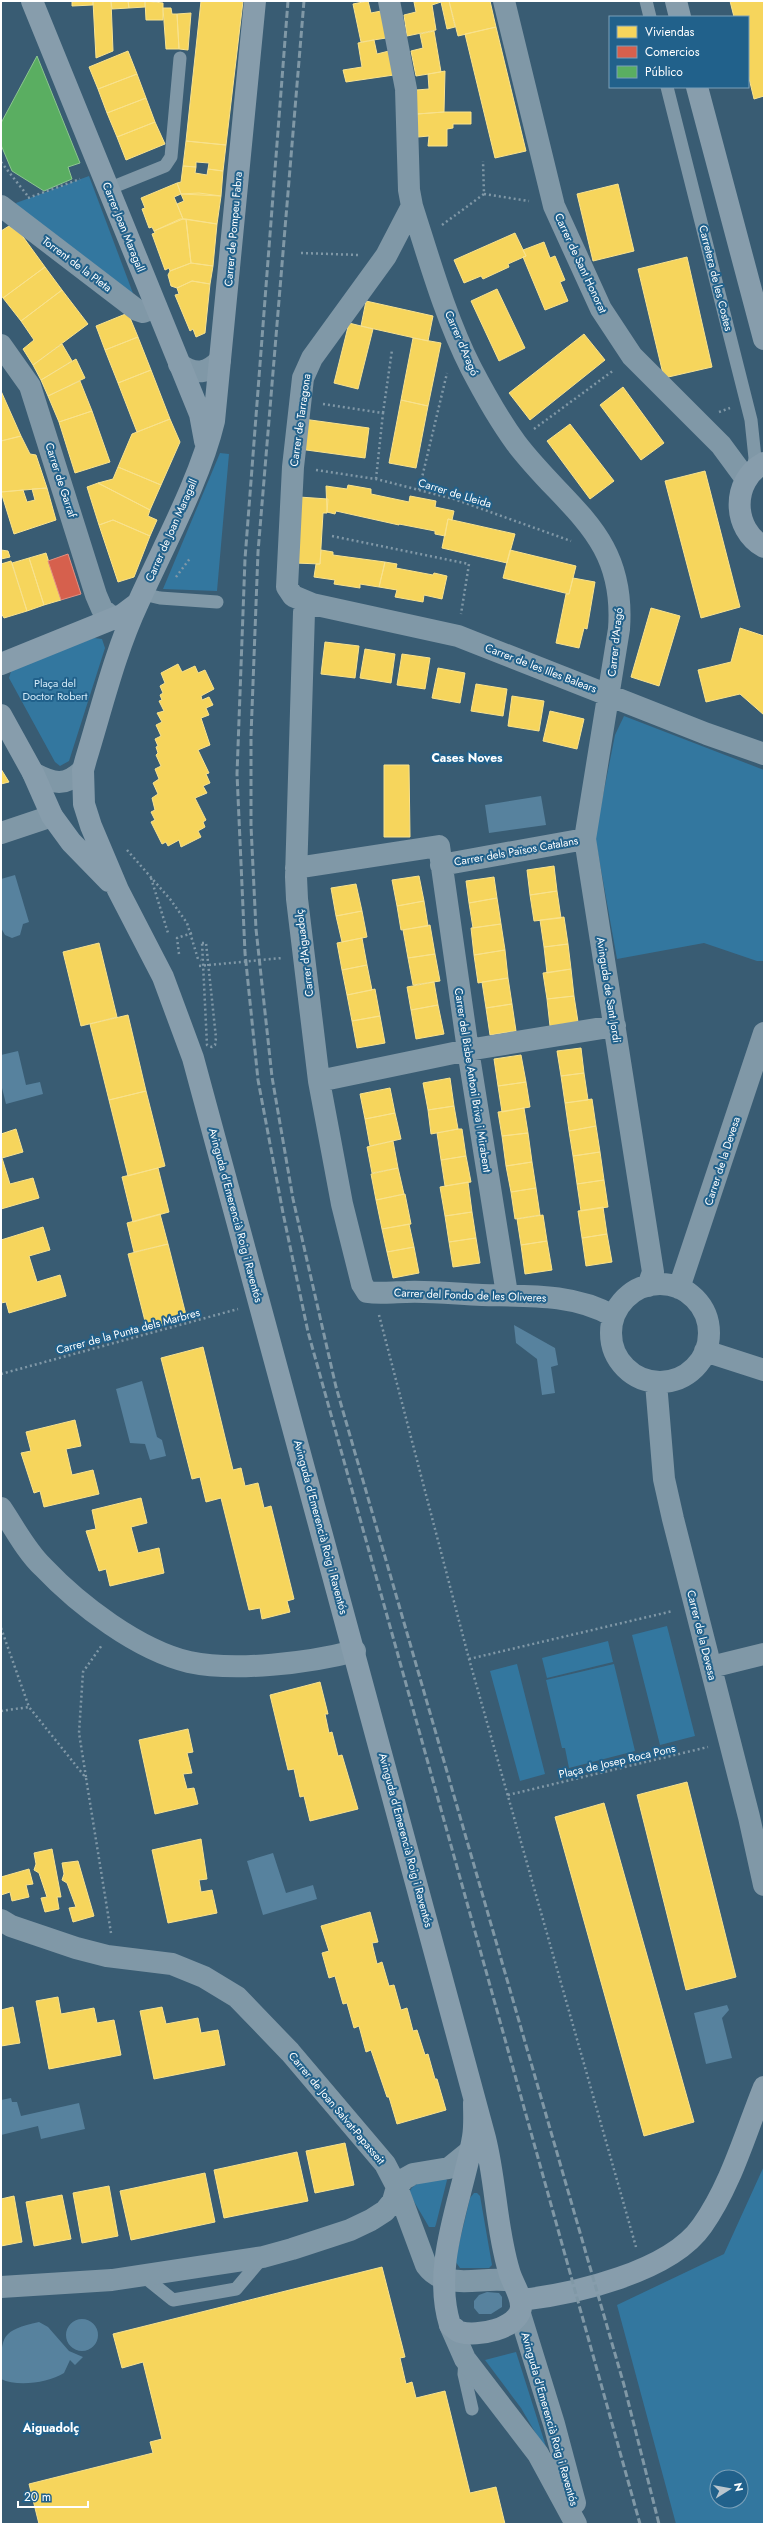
<svg xmlns="http://www.w3.org/2000/svg" width="765" height="2525" font-family="Jost,sans-serif">
<style>
.green{fill:#33779f;fill-rule:evenodd}
.water{fill:#57829e}
.homes{fill:#f6d55c;stroke:#f9e28d}
.shops{fill:#d6604d;stroke:#e29082}
.public{fill:#5aae61;stroke:#8cc690}
.lines{fill:none;stroke-linecap:round;stroke-linejoin:round}
.path{stroke:#8098a7;stroke-width:2.5;stroke-dasharray:2 3;stroke-linecap:butt}
.lane{stroke:#8098a7;stroke-width:13}
.street{stroke:#8098a7;stroke-width:22}
.secondary{stroke:#879dac;stroke-width:22}
.rail{stroke:#8098a6;stroke-width:3;stroke-dasharray:7 3;stroke-linecap:butt}
.labels{text-anchor:middle;stroke-width:4;stroke-linejoin:round;paint-order:stroke}
.street-label{font-size:11px;fill:#fff;stroke:#21618b}
.park-label{font-size:11px;fill:#d3eaf8;stroke:#21618b}
.neighbourhood-label{font-size:12px;font-weight:bold;fill:#fff;stroke:#21618b}
</style>
<rect width="100%" height="100%" fill="#395c73"/>
<!-- green -->
<path class="green" d="M89,176l45,120 -114,-82 -4,-11z
M220,453l9,1 -12,137 -54,-2z
M94,638l8,1 3,9 -36,113 -9,5 -5,-4 -46,-84 3,-10z
M624,716l140,54v191h-7l-53,-18 -87,16 -22,-123 20,-101z
M667,1626l28,110 -35,9 -28,-110z
M608,1641l5,21 -66,16 -5,-20z
M517,1664l28,110 -25,7 -30,-110z
M614,1664l21,87 -66,17 -4,-20h-3l-16,-68z
M764,2166v358h-88l-59,-219 107,-51zM717,2477h24v24h-24z
M445,2178l2,2 -11,44 -1,3h-6l-20,-34c4,-13 25,-13 36,-15z
M474,2193h3l3,3 12,69 -3,3h-29l-5,-7 15,-63z
M516,2352l33,104 -28,-48 -36,-48z"/>
<!-- water -->
<path class="water" d="M541,796l5,29 -57,8 -4,-28z
M15,875l14,47 -6,2 -3,11 -8,3 -7,-3 -4,-7v-49z
M18,1051l8,34 14,-3 3,12 -37,10 -5,-20v-29z
M514,1325l41,23 3,17 -7,2 4,26 -13,2 -5,-36 -21,-16z
M142,1381l15,56 5,3 4,16 -16,4 -5,-16 -15,-1 -14,-54z
M273,1853l13,40 27,-8 4,14 -54,16 -16,-54z
M727,2005l2,5 -7,8 10,40 -26,6 -12,-51z
M11,2098l1,4h5l4,14 58,-13 6,26 -44,10 -3,-13 -37,9v-35z
M487,2292l12,1 3,4v10l-11,7h-12l-5,-6v-7l5,-6z
M66 2335a16 16 0 1 1 32 0a16 16 0 1 1-32 0Z
M39,2322l9,5 21,24 14,6 -8,8 -5,-5 -6,13c-16,10 -47,14 -63,6 0,-44 -1,-48 38,-57z"/>
<!-- homes -->
<path class="homes" d="M72,1h21v4l-21,1z
M93,1h18l2,50 -17,7z
M111,1h17l1,7 -17,1z
M128,1h17v6l-16,1z
M145,1l18,2v17h-17z
M201,1h42l-17,144 -40,-4z
M368,1l3,12 10,-2 5,27 -25,4 -8,-38z
M422,1h27l6,26 -8,2 -6,-27 -9,3 4,25 -29,6 -3,-21 12,-3 -2,-10z
M449,1h41l6,26 -38,9z
M730,1h34v95l-10,3 -6,-25v-57h-14z
M163,8h8l1,6h5l2,35h-13z
M191,13l-3,37 -9,-1 -2,-35z
M496,27l30,124 -31,7 -30,-124z
M434,31l7,41 -25,4 -5,-25 12,-3 -3,-14z
M374,40l3,14 12,-3 5,24 -48,7 -3,-12 19,-3 -4,-24z
M128,51l9,23 -39,15 -9,-22z
M445,71l-1,41 -27,2 -1,-24 13,-1 -1,-15z
M137,74l9,24 -39,15 -9,-24z
M146,98l9,24 -38,15 -10,-24z
M444,112h27v12h-18v4l-6,1v17h-19l1,-10 -11,1 -1,-23z
M155,122l10,22 -39,16 -9,-23z
M186,141l40,4 -3,26 -15,-2 1,-6 -13,-1v5l-13,-1z
M183,166l13,1 -1,6 12,2 1,-6 15,2 -2,25 -40,-2 -4,-11 4,-1z
M177,183l4,11 -7,3 9,22 -29,12 -2,-4 -3,1 -7,-19 3,-1 -4,-10z
M618,184l16,67 -41,10 -16,-67z
M199,193l22,3 -4,28 -34,-5 -6,-15 7,-3 -3,-7z
M180,219h6l5,44 -21,8 -1,-3 -4,2 -13,-36 3,-1 -1,-2z
M186,219l31,5 -4,42 -22,-3z
M9,226l12,8 24,33 -42,31 -2,-3v-64z
M515,233l11,23 -18,8 1,3 -26,12 -2,-3 -17,7 -10,-23z
M544,242l6,16 5,-2 10,24 -5,2 8,19 -23,9 -22,-53 3,-1 -3,-6z
M687,257l25,110 -48,11 -26,-109z
M191,263l22,3 -3,18 -18,-3 -15,7 -6,-2 -3,-11 2,-4z
M45,267l17,23 -41,31 -18,-23z
M192,281l18,3 -5,49 -9,4 -3,-8 -3,2 -15,-36 4,-1 -2,-6z
M497,289l28,59 -26,13 -28,-60z
M62,290l26,34 -55,41 -10,-16 11,-9 -13,-19z
M366,301l67,15 -5,25 -67,-15z
M128,313l10,24 -33,13 -9,-24z
M349,323l24,6 -15,60 -24,-6z
M584,334l21,26 -75,60 -21,-27z
M138,337l13,33 -33,13 -13,-33z
M413,338l28,5 -13,63 -27,-6z
M62,344l10,17 -31,19 -8,-15z
M76,359l9,19 -37,18 -7,-16z
M151,370l19,49 -33,13 -19,-49z
M80,381l12,30 -33,11 -11,-26z
M623,387l41,56 -23,17 -41,-55z
M1,391l20,45 -20,5z
M401,400l27,6 -12,62 -27,-5z
M92,411l18,51 -35,11 -16,-51z
M170,419l10,23 -19,43 -43,-18 14,-33z
M303,419l66,9 -4,30 -66,-9z
M570,424l44,57 -24,18 -43,-58z
M21,436l9,18 6,1 11,33 -46,4v-51z
M118,467l43,18 -11,25 -52,-27 15,-4z
M705,471l35,136 -39,11 -36,-137z
M98,483l52,27 -2,6 9,4 -7,16 -37,-16 -14,5 -12,-38z
M348,485l23,4v5l38,8 1,-6 26,5 -1,6 19,4 -2,9 -4,-1 -3,17 -10,-2v-3l-36,-7v1l-63,-14 -1,3 -8,-2 -1,-26 21,3z
M47,488l9,32 -42,14 -13,-42 22,-2 4,12 8,-2 -3,-11z
M299,497l29,2 -1,14h-4l-3,51 -25,-1z
M448,519l67,15 -8,29 -65,-15z
M113,520l37,16 -16,41 -16,5 -19,-57z
M1,550l7,1 2,6 -9,2z
M321,550l12,2v3l52,7 -6,25 -19,-3v4l-26,-4 1,-4 -21,-3 2,-13h4z
M510,550l66,16 -7,28 -66,-16z
M46,553l15,47 -17,5 -15,-47z
M29,558l15,47 -17,6 -15,-48z
M11,561l16,50 -23,7 -3,-5v-49z
M385,562l12,2 -1,4 37,7 1,-2 13,3 -5,23 -18,-4 -1,7 -28,-5 2,-7 -18,-3z
M573,578l22,4 -8,47 -3,-1 -5,20 -23,-5 10,-49h3z
M651,608l29,8 -21,70 -28,-9z
M740,628l24,8v79l-24,-21 -34,8 -8,-32 33,-8z
M325,642l34,4 -4,32 -34,-4z
M365,649l30,5 -4,29 -31,-5z
M402,654l28,4 -5,31 -28,-4z
M178,664l4,8 13,-6 3,7 7,-3 9,19 -13,7 1,4 7,-3 4,8 -7,3 3,7 -8,3 9,27 -12,5 11,23 -3,1 4,9 -7,3 4,7 -12,5 11,22 -3,2 2,5 -7,4 3,6 -20,10 -2,-7 -11,6 -2,-4 -4,2 -11,-22 4,-2 -4,-8 4,-2 -3,-12 6,-4 -5,-11 6,-4 -4,-10 6,-3 -5,-11 2,-2 -2,-6 2,-1 -3,-7 6,-3 -5,-11 6,-3 -5,-9 7,-2 -5,-10 3,-1 -2,-5 3,-2 -3,-7 5,-3 -4,-10z
M438,668l27,5 -5,30 -28,-5z
M476,684l31,5 -4,27 -32,-5z
M512,696l32,5 -5,30 -31,-5z
M550,711l34,8 -7,30 -34,-8z
M384,765h25l1,72h-26z
M1,769l8,13 -8,2z
M554,866l3,25 -27,4 -3,-25z
M419,876l5,25 -27,5 -5,-26z
M494,877l3,21 -28,5 -3,-22z
M356,884l6,27 -26,5 -5,-28z
M557,891l4,27 -27,3 -4,-26z
M497,898l4,26 -28,4 -4,-25z
M424,901l4,25 -27,4 -4,-24z
M362,911l5,26 -25,5 -6,-26z
M564,917l4,27 -24,3 -4,-27z
M501,924l4,26 -31,5 -3,-27z
M430,925l5,29 -27,4 -5,-28z
M362,938l5,27 -25,5 -5,-27z
M99,943l18,74 -36,9 -18,-74z
M568,944l3,25 -24,4 -3,-26z
M505,950l3,28 -30,5 -4,-28z
M435,954l5,27 -27,4 -5,-27z
M367,965l5,25 -25,5 -5,-25z
M571,969l3,27 -27,3 -4,-26z
M508,978l4,26 -26,4 -4,-26z
M434,982l4,23 -27,5 -4,-23z
M375,989l5,27 -28,5 -5,-26z
M574,996l4,26 -28,4 -3,-27z
M512,1004l4,27 -26,4 -4,-27z
M438,1005l6,29 -28,5 -5,-29z
M128,1015l18,76 -37,9 -19,-76z
M380,1016l5,27 -28,5 -5,-27z
M581,1048l3,25 -23,3 -4,-25z
M521,1055l5,27 -28,4 -4,-27z
M584,1073l4,27 -23,3 -4,-27z
M450,1078l4,28 -26,4 -5,-27z
M526,1082l4,25 -28,5 -4,-26z
M390,1088l5,25 -30,6 -5,-25z
M146,1091l19,75 -37,10 -19,-76z
M592,1099l4,27 -27,5 -4,-28z
M454,1106l4,23 -27,5 -3,-24z
M524,1108l4,25 -26,3 -4,-24z
M395,1113l6,26 -31,7 -5,-27z
M596,1126l4,26 -27,4 -4,-25z
M16,1129l7,23 -21,6 8,26 23,-6 6,20 -38,11v-75z
M458,1129h4l4,27 -25,4 -4,-27z
M528,1133l4,29 -26,4 -4,-30z
M393,1141l5,27 -26,5 -5,-26z
M600,1152l4,28 -27,4 -4,-28z
M466,1156l5,26 -26,4 -4,-26z
M532,1162l4,26 -25,4 -5,-26z
M158,1168l11,44 -36,10 -11,-45z
M398,1168l6,26 -28,6 -5,-26z
M604,1180l4,27 -27,4 -4,-27z
M468,1182l4,30 -27,4 -5,-29z
M536,1188l4,27 -25,4 -4,-27z
M405,1194l6,30 -29,5 -6,-29z
M603,1207l4,27 -25,4 -4,-27z
M472,1212l4,26 -27,4 -4,-26z
M160,1214l8,30 -34,8 -7,-29z
M543,1215l4,26 -26,4 -4,-26z
M409,1224l5,23 -27,5 -5,-23z
M43,1227l7,23 -21,6 8,26 23,-7 6,21 -57,17 -3,-11 -5,1v-63z
M607,1234l5,28 -26,4 -4,-28z
M476,1238l4,25 -27,4 -4,-25z
M547,1241l5,29 -27,4 -4,-29z
M168,1244l19,75 -40,10 -19,-75z
M414,1247l5,26 -26,5 -6,-26z
M203,1347l30,123 8,-2 4,18 13,-3 6,25 7,-2 23,93 -7,2 3,11 -28,7 -2,-11 -11,2 -28,-112 -15,4 -6,-25 -8,2 -31,-121z
M75,1420l6,26 -15,3 6,26 21,-5 6,24 -55,13 -4,-16 -6,2 -13,-40 10,-2 -5,-19z
M141,1498l6,25 -16,4 7,26 21,-5 5,25 -54,13 -4,-17 -7,2 -13,-40 10,-2 -4,-19z
M320,1682l8,32h-3l4,19 3,-1 6,24 4,-1 16,54 -48,12 -6,-25 -4,1 -6,-28 -6,1 -18,-75z
M188,1729l5,23 -6,1 5,20 -9,1 4,15 7,-1 4,16 -43,10 -16,-74z
M687,1782l49,195 -50,13 -49,-195z
M604,1803l90,319 -50,14 -89,-319z
M201,1839l6,40 -8,1 2,12 11,-2 5,23 -49,10 -16,-73z
M52,1849l9,48h-4l2,12 -14,3 -4,-14 6,-1 -8,-24 -5,-3 2,-6 -2,-11z
M78,1861l16,55 -21,6 -4,-14 7,-1 -9,-24 -5,-3 2,-6 -2,-11z
M29,1869l4,15 -7,1 3,12 -17,4 -2,-9 -9,3v-18z
M370,1912l8,30 -6,1 5,21 5,-2 7,24 5,-1 7,25 6,-2 6,23 4,-1 8,25 3,-1 7,25h2l9,31 -49,14 -8,-27h-2l-16,-47 -5,2 -7,-26 -5,2 -7,-25 -4,1 -8,-28 -6,2 -7,-25 7,-2 -8,-25z
M58,1997l3,17 33,-6 3,15 17,-3 7,35 -72,14 -13,-68z
M13,2007l7,36 -19,3v-36z
M162,2007l4,17 32,-6 3,15 17,-3 7,35 -71,14 -14,-68z
M345,2143l9,42 -39,8 -9,-42z
M297,2152l11,49 -84,17 -10,-48z
M205,2173l10,49 -84,18 -11,-49z
M109,2186l9,50 -36,7 -9,-50z
M62,2195l9,44 -37,7 -8,-44z
M14,2196l8,46 -21,4v-47z
M382,2267l23,90 -5,1 6,26 6,-2 4,16 29,-7 25,102 26,-6 9,37h-466l-10,-40 124,-31 -3,-11 12,-3 -19,-77 -21,6 -9,-34z"/>
<!-- shops -->
<path class="shops" d="M68,554l13,40 -20,6 -13,-39z"/>
<!-- public -->
<path class="public" d="M37,56l43,107 -12,4 4,12 -28,12 -32,-20 -11,-26v-22z"/>
<g class="lines">
<!-- path -->
<path class="path" d="M1,162l26,33
M484,194l45,7
M28,198l52,-19
M442,225l42,-31 -1,-33
M301,253l58,2
M323,404l60,9 -7,66
M719,412l11,-4
M383,413l9,-63
M534,429l80,-59
M316,470l60,9 78,20 117,42
M419,490l28,-117
M332,536l137,28 -8,50
M176,577l15,-20
M127,850l43,49 17,24 11,36 3,1
M151,878l17,55
M202,943h4l10,95 -1,7 -3,2 -5,-2z
M179,954l-2,-16 15,-5
M199,966l83,-8
M379,1315l90,344 167,588
M1,1374l237,-65
M1,1628l28,79 57,71 25,155
M469,1659l204,-48
M1,1711l28,-4
M86,1777l-7,-44 4,-61 19,-27
M508,1795l200,-48"/>
<!-- lane -->
<path class="lane" d="M646,1l4,16
M667,87l84,333 4,38 -2,13
M108,189l57,-23 6,-9 9,-99
M143,594l17,4 57,4
M142,2275l31,25 63,-11 27,-32
M465,2360l-1,14 8,35"/>
<!-- street -->
<path class="street" d="M389,1l17,88 3,101 3,16c17,53 34,113 59,162 13,25 29,53 45,75 50,66 110,91 103,186l-34,210 68,433 -5,14
M504,1l50,205 47,103 31,47 89,89 25,34
M1,206l136,104 6,2 13,-5
M412,206l-26,50 -74,102 -9,20 -10,89 -6,120 6,9 19,8 146,32 249,98 57,20
M1,345l29,41 66,209 6,14 11,9
M179,364c16,11 28,10 41,-4
M312,604l-8,8 -8,265 1,22 22,182 23,123 20,80 5,8c13,2 26,0 39,0 25,-1 51,2 76,3 43,1 92,-2 131,21
M33,773c21,11 32,14 50,-3
M1,833l51,-17
M441,865l144,-26
M296,868l143,-22 29,204 39,244
M319,1081l149,-31 147,-24
M611 1333a49 49 0 1 1 98 0a49 49 0 1 1-98 0Z
M679,1288l85,-255
M705,1351l59,19
M656,1383l8,96 9,40 76,298 15,68
M1,1508c13,19 25,43 42,59 36,38 95,83 146,95 46,10 120,1 166,-11
M711,1667l53,-13
M1,1920l10,6 65,22 31,8 65,8 32,13 33,20 53,55 95,112 12,23 29,78c20,28 57,10 86,16
M1,2287l111,-7 151,-23 29,-8 58,-19 21,-10 14,-9 8,-10 4,-14 7,-8 9,-5 36,-6 21,-17
M520,2314l34,110 21,79
M450,2325l15,34 73,95 38,70"/>
<!-- secondary -->
<path class="secondary" d="M32,1l168,413 5,27
M255,1l-41,420c-14,59 -51,126 -76,182 -23,49 -36,104 -52,156l-3,11 1,34 7,22 27,64 45,87 30,81 292,1080c11,44 11,90 24,133 3,12 13,24 12,37 -3,21 -44,29 -61,24 -3,-1 -7,-5 -10,-7 -19,-61 13,-128 23,-188 2,-11 1,-23 1,-34
M676,1l4,16
M697,87l67,252
M764,463c-33,18 -32,66 0,84
M1,664l121,-49 16,-12
M1,715l32,58 19,43 19,26 38,39
M521,2300c53,-6 149,-28 181,-74 29,-41 43,-92 62,-139"/>
<!-- rail -->
<path class="rail" d="M288,1l-43,558 -8,215 8,179 13,127 25,133 25,119 332,1192
M304,1l-46,551 -7,184v90l5,103 16,148 21,122 43,188 288,998 35,139"/>
</g>
<g class="labels">
<!-- street labels -->
<g class="street-label">
<text transform="translate(124 227) rotate(68)" y="4">Carrer Joan Maragall</text>
<text transform="translate(233 229) rotate(-85)" y="4">Carrer de Pompeu Fabra</text>
<text transform="translate(581 263) rotate(65)" y="4">Carrer de Sant Honorat</text>
<text transform="translate(77 264) rotate(37)" y="4">Torrent de la Pleta</text>
<text transform="translate(716 278) rotate(76)" y="4">Carretera de les Costes</text>
<text transform="translate(462 343) rotate(67)" y="4">Carrer d'Aragó</text>
<text transform="translate(300 420) rotate(-82)" y="4">Carrer de Tarragona</text>
<text transform="translate(61 480) rotate(72)" y="4">Carrer de Garraf</text>
<text transform="translate(455 493) rotate(17)" y="4">Carrer de Lleida</text>
<text transform="translate(171 530) rotate(-66)" y="4">Carrer de Joan Maragall</text>
<text transform="translate(615 642) rotate(-84)" y="4">Carrer d'Aragó</text>
<text transform="translate(541 668) rotate(21)" y="4">Carrer de les Illes Balears</text>
<text transform="translate(516 851) rotate(-10)" y="4">Carrer dels Països Catalans</text>
<text transform="translate(304 953) rotate(-97)" y="4">Carrer d'Aiguadolç</text>
<text transform="translate(609 990) rotate(81)" y="4">Avinguda de Sant Jordi</text>
<text transform="translate(473 1080) rotate(81)" y="4">Carrer del Bisbe Antoni Briva i Mirabent</text>
<text transform="translate(722 1161) rotate(-72)" y="4">Carrer de la Devesa</text>
<text transform="translate(236 1215) rotate(75)" y="4">Avinguda d'Emerencià Roig i Raventós</text>
<text transform="translate(470 1295) rotate(2)" y="4">Carrer del Fondo de les Oliveres</text>
<text transform="translate(128 1331) rotate(-15)" y="4">Carrer de la Punta dels Marbres</text>
<text transform="translate(321 1527) rotate(75)" y="4">Avinguda d'Emerencià Roig i Raventós</text>
<text transform="translate(702 1635) rotate(76)" y="4">Carrer de la Devesa</text>
<text transform="translate(617 1761) rotate(-13)" y="4">Plaça de Josep Roca Pons</text>
<text transform="translate(406 1840) rotate(75)" y="4">Avinguda d'Emerencià Roig i Raventós</text>
<text transform="translate(337 2108) rotate(50)" y="4">Carrer de Joan Salvat-Papasseit</text>
<text transform="translate(550 2419) rotate(74)" y="4">Avinguda d'Emerencià Roig i Raventós</text>
</g>
<!-- park labels -->
<g class="park-label">
<text x="55" y="687">Plaça del<tspan x="55" dy="13">Doctor Robert</tspan></text>
</g>
<!-- neighbourhood labels -->
<g class="neighbourhood-label">
<text x="467" y="762">Cases Noves</text>
<text x="51" y="2432">Aiguadolç</text>
</g>
</g>
<!-- border -->
<rect width="765" height="2525" fill="none" stroke="#ffffff" stroke-width="4"/>
<!-- legend -->
<rect x="609" y="16" width="140" height="72" fill="#21618b" stroke="#7aa0b9"/>
<rect x="617" y="26" width="20" height="12" fill="#f6d55c" stroke="#7aa0b9"/>
<text x="645" y="36" font-size="12" fill="#ffffff">Viviendas</text>
<rect x="617" y="46" width="20" height="12" fill="#d6604d" stroke="#7aa0b9"/>
<text x="645" y="56" font-size="12" fill="#ffffff">Comercios</text>
<rect x="617" y="66" width="20" height="12" fill="#5aae61" stroke="#7aa0b9"/>
<text x="645" y="76" font-size="12" fill="#ffffff">Público</text>
<!-- north arrow -->
<g transform="translate(729 2489) rotate(79)"><circle r="19" fill="#21618b" stroke="#7aa0b9"/>
<path d="M0-3L7 15L0 10L-7 15Z" fill="#bac6ce"/>
<text y="-6" font-size="11" font-weight="bold" text-anchor="middle" fill="#ffffff">N</text>
</g>
<!-- scale -->
<path d="M18 2501v6h70v-6" fill="none" stroke="#ffffff" stroke-width="2"/>
<text x="24" y="2501" font-size="12" fill="#ffffff" stroke="#21618b" stroke-width="3" paint-order="stroke">20 m</text>
</svg>
